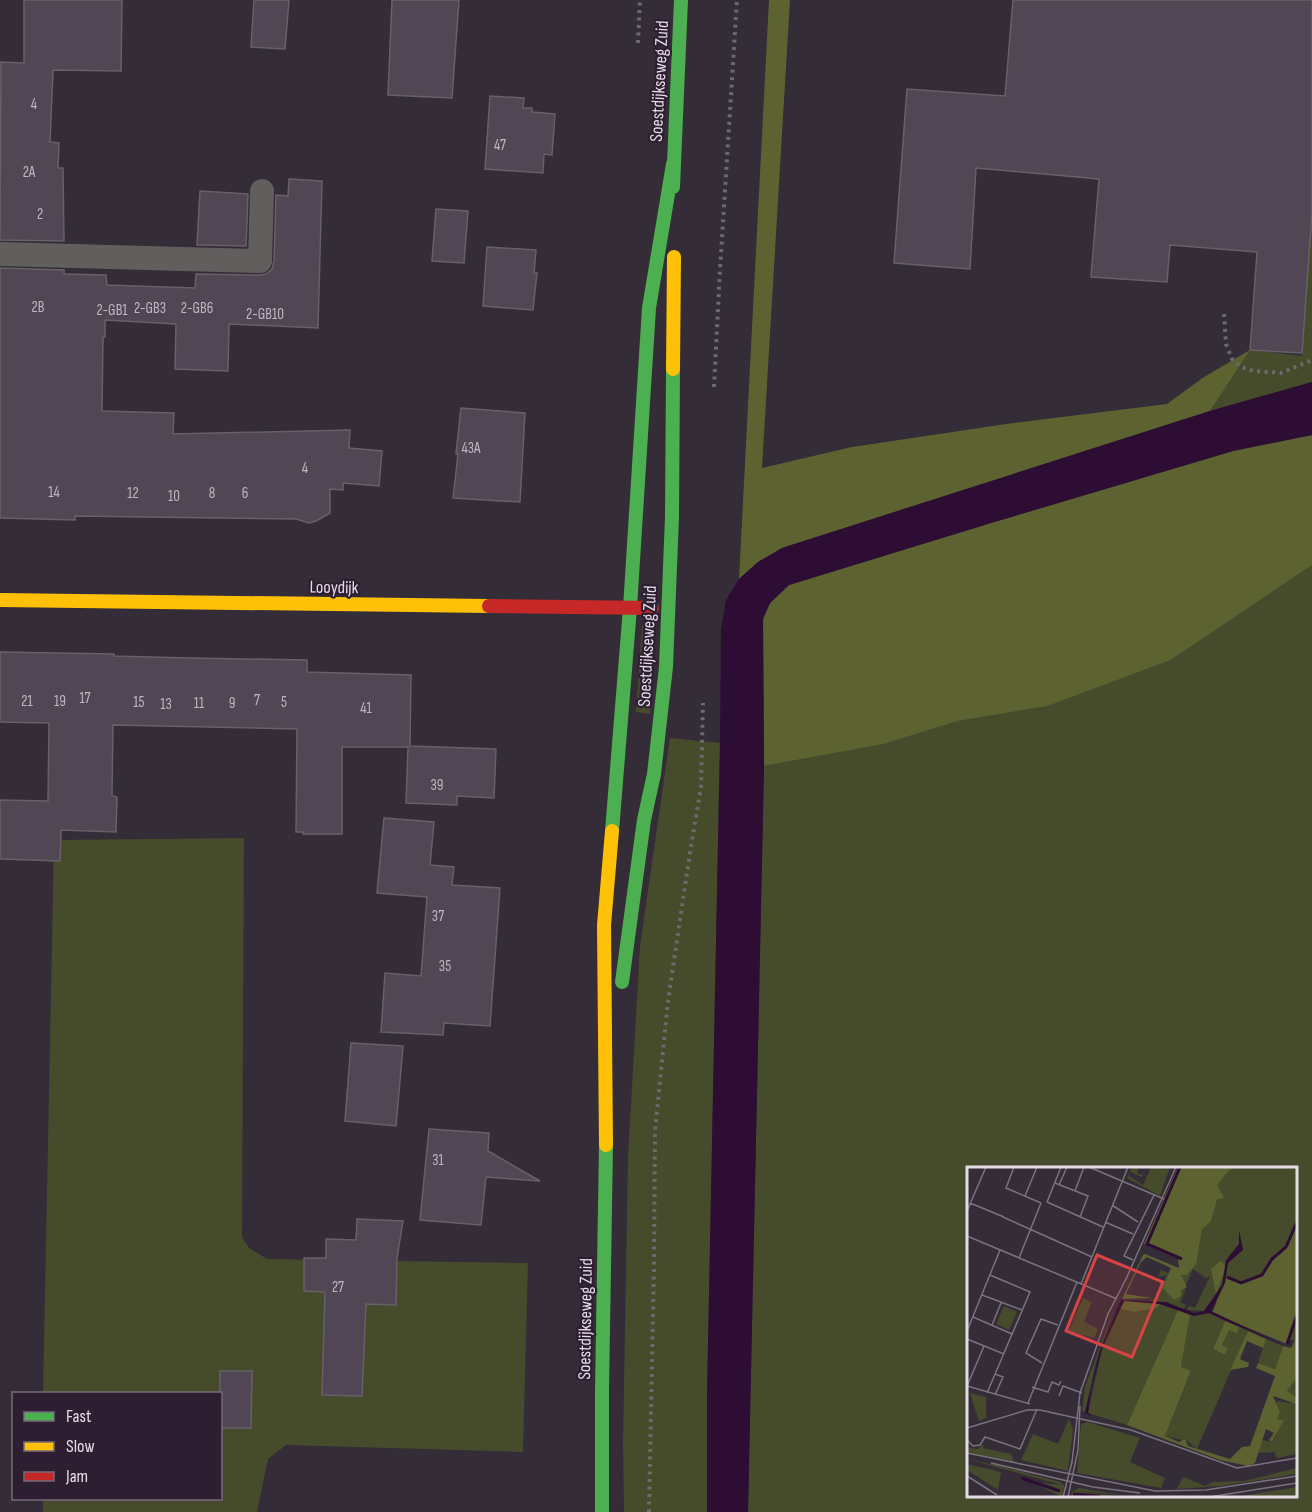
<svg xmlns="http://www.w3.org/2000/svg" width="1312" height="1512" font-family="'Sofia Sans Condensed',sans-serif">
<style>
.green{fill:#464b2c;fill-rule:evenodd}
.forest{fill:#5c6331}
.water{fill:#2d0d34}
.building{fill:#514654;stroke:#676069;stroke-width:1.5}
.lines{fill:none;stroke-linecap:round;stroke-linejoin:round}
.path{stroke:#6c6a6b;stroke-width:4;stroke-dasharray:3 4.5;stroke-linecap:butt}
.lane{stroke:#605f5e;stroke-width:24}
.fast{stroke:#4caf50;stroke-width:14}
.slow{stroke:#ffc107;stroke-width:14}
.jam{stroke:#c62828;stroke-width:14}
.labels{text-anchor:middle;stroke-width:4.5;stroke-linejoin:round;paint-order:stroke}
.number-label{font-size:15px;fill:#c0b6c3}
.street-label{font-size:18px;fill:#e5dbe8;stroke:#2d1f31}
.inset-river{fill:none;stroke:#2d0d34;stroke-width:3}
.inset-road{fill:none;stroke:#7b727e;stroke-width:1.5}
.view{fill:#d84345;fill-opacity:0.15;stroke:#d84345;stroke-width:3}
.inset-edge{fill:none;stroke:#e5dbe8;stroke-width:3}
</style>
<rect width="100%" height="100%" fill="#342c37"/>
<!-- green -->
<path class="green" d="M1312,208v174l-102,29 40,-61 52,6z
M1312,565v947h-564l16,-746 120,-22 74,-23 90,-15 123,-46zM968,1168h328v328h-328z
M646,622h9l-5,92 -14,-2 6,-86z
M670,738l50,5 -13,653v116h-83l-1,-70 5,-285 12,-211z
M244,838l-2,399 7,11 18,11 261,4 -5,189 -237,-7 -18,14 -11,53h-214v-13l177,-1v-104l-177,-1 11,-553z"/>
<!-- forest -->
<path class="forest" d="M769,0h21l-28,468 90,-21 154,-23 161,-20 37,-27 46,-27 -40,61 -428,137 -24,14 -19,17z
M1312,435v130l-141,95 -123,46 -90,15 -74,23 -120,22 -1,-147 7,-16 19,-18 202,-62 242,-72z"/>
<!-- water -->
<path class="water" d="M1312,382v53l-79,16 -242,72 -202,62 -19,18 -7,16 1,147 -16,746h-41v-116l13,-653 1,-114 5,-29 13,-21 19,-17 24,-14 428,-137z"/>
<!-- building -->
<path class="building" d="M24,0h98l-1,71 -68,-1 -3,72 9,1 -1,25h5l1,73 -64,-1 1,-178 23,1z
M254,0h35l-4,49 -34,-2z
M392,0h67l-7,98 -64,-3z
M1013,0h299v213l-10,140 -52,-3 7,-98 -87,-7 -3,37 -76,-5 8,-98 -123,-11 -6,101 -76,-6 13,-174 98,7z
M490,96l34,2 -1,10h9v4l23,2 -3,41 -8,-1 -1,19 -58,-4z
M289,179l33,2 -4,147 -89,-4 -1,47 -53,-2 1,-45 -71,-4v17h-2l-1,74 72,2 -1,21 177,-4 -1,18 33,3 -3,35 -36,-3v7l-13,-1v24l-14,8 -7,2 -13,-4 -221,-3v4l-75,-2v-250l64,2v4l42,1 1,10 88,3 1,-14 64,1 6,-1 6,-5 2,-8 2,-66 12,1z
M200,191l48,3 -2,52 -49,-1z
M436,209l32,2 -4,52 -32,-2z
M487,247l49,3 -2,23h3l-4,37 -50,-4z
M461,408l64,5 -5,89 -67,-4 5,-44h-2z
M0,652l114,2v2l76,2 117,2v12l104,3 -1,71 86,3 -2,49 -37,-2v9l-51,-2 2,-56h-66v87h-39v-2h-7l1,-103 -184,-4 -1,71 5,1 -1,35 -55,-2 -1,31 -60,-2v-59l48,1 1,-78 -49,-1z
M384,818l50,4 -4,43 24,2 -2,18 48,3 -10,138 -46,-3 -1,12 -62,-3 4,-59 36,3 6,-79 -50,-4z
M351,1043l52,3 -7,80 -51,-5z
M429,1129l60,4 -1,18 52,30 -54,-4 -5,48 -61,-5z
M357,1219l46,2 -6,37 -1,47 -30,-1 -4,92 -40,-1 3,-103 -21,-1v-33h22v-19l30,1z
M220,1371h32l-1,57h-31z"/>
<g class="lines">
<!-- path -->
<path class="path" d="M638,43l2,-43
M1224,314l2,30 6,15 9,8 13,4 27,2 31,-13
M714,387l6,-117 17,-270
M649,1512l5,-246 1,-135 13,-130 23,-155 10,-59 2,-84"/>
<!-- lane -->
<path class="lane" d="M0,254l260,7 2,-70"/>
<!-- fast -->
<path class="fast" d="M673,187l8,-187
M612,831l18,-223 19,-300 24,-144
M622,982l22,-162 10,-46 12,-107 6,-150 1,-148
M602,1512v-121l4,-246"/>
<!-- slow -->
<path class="slow" d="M673,369l1,-112
M0,600l489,6
M606,1145l-2,-220 8,-94"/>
<!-- jam -->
<path class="jam" d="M489,606l163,2"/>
</g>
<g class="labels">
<!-- number labels -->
<g class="number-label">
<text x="34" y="109">4</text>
<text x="500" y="150">47</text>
<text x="29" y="177">2A</text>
<text x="40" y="219">2</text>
<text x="38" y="312">2B</text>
<text x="150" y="313">2-GB3</text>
<text x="197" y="313">2-GB6</text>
<text x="112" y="315">2-GB1</text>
<text x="265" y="319">2-GB10</text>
<text x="471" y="453">43A</text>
<text x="305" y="473">4</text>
<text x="54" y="497">14</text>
<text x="133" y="498">12</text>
<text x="212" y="498">8</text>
<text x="245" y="498">6</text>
<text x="174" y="501">10</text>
<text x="85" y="703">17</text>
<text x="257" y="705">7</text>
<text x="27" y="706">21</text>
<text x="60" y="706">19</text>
<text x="139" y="707">15</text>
<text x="284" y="707">5</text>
<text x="199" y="708">11</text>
<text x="232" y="708">9</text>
<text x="166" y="709">13</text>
<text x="366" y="713">41</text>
<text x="437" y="790">39</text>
<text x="438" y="921">37</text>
<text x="445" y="971">35</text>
<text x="438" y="1165">31</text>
<text x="338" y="1292">27</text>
</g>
<!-- street labels -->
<g class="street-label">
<text transform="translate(659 81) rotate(-87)" y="6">Soestdijkseweg Zuid</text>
<text transform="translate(334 587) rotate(1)" y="6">Looydijk</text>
<text transform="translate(647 646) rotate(-87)" y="6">Soestdijkseweg Zuid</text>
<text transform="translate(585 1319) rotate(-89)" y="6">Soestdijkseweg Zuid</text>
</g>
</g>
<!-- overview -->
<g transform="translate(967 1167)">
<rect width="330" height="330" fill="#342c37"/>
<path d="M165,0h7l-2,6 5,2 4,-8 -4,10 -12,-5 -1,4 14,9 8,-18h19l-10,29 -33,-18zM214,0h116v174l-16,-3 -68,-39 -9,12 -17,-1 2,-4 6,2 15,-32 -4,2 -13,-9 -7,16 -3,-3 -2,-8 6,1 7,-9zM194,103l9,4 11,22v-5l5,-2 -6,13 6,3 -2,4 -35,-9 6,-1 12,-24 -9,2zM116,131l9,4 -8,20 14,7 -4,9 -26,-6zM193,137l18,6 -51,115 -39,-12 14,-64 18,-40 15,3 22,-4zM37,139l13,6 -8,18 -13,-6zM148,139l-20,60 -10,46 -3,-1 3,-24zM242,146l16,8 -12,28 12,6 3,-7 -6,-3 7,-16 8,3 2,-5 9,4 -51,118 -10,-8 -22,-5 26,-64 -10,-5 9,-52zM299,172l17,7 -8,23 -17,-6zM330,207v80l-20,4 -3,-6 -16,1 4,-13 10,2 3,-4 8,-18h-6l3,-8 -4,-7 1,-4 14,2 -4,-12zM3,226l16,4v21l-7,3zM102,252l4,11 -5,41 -47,-11 12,-26 25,10zM121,255l52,16 -10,24 35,16 -4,10 -84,-15 4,-49zM17,277l-1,4 28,6 3,8 -47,-10v-5l10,2zM0,292l33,7 60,16 4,4 -2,11 -30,-15 30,3zM0,297l34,8 -3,18 -31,-20zM330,301v6l-77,12 -43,3 6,-12 22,9 8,-4 31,-1zM330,320v10h-55l4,-2zM112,321l43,7 -46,-4 47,6h-53l3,-6z" fill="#464b2c"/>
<path d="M211,0h59l-8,3 -12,15 7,13 -7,1 -6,22 -9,8 -6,35 -9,11h-6l6,12 -6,4v5l-7,4 -11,-12 8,-20 -24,-11 -6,5 -15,32 26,4 -30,1 21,-44 2,-1 34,14 -1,-9 -34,-15zM330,55v93l-10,29 -75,-31 15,-36 14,6 21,-8 10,-16 14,-12zM254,94l5,6 -10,27 -5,-25zM158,133l24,3 11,1 -3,4 -22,4 -15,-3zM211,143l12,5 -9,52 10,4 -26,65 14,6 6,-3 3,7 42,13 12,-12 8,-1 25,-70 -19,-8 2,-5 17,6 8,-23 8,2 6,-12v41l-10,14 10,7v6l-24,-8 7,16 -3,8h7l-12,22 -3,-2 5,-7 -8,-4 -11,34 -7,3 -28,-6 -93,-35zM258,154l14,6 -2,6 -8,-3 -7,15 6,3 -3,7 -12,-6zM281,164l18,8 -3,9 -16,-7 -7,18 9,4 -1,4 -18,3z" fill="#5c6331"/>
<path d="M272,63l4,20 -15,13 -3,20 -14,28 76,36 -78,-34 -15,3 -34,-12 -36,-3 -22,48 -11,41 -3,22 3,4 -6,-3 15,-63 21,-50 45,2 28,11 10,-2 18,-26 4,-25 13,-16z" fill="#2d0d34"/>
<path class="inset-river" d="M213,0l-33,77 35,15M260,110l14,6 21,-8 10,-16 14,-12 11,-25M320,177l10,-29M54,311l39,13M106,327l27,2"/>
<path class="inset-road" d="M47,0l-8,21 35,15M122,0l75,32M88,16l33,13 -8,21M92,18l8,-18M108,24l9,-24M58,29l12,-29M80,35l56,25M80,35l14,-35M3,36l34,14M145,38l26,17M0,44l19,-44M36,50l89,40M138,55l28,12M0,69l150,63M52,91l22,-55M166,93l-9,-4 30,-61M159,112l50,-112M114,117l47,-117M15,128l40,15M6,150l39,17M25,158l9,-22M0,164l33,-81M0,172l37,15M75,196l-16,-10 15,-34 17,6M28,207l8,3 -8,18M0,219l63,18M0,219l17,-40M65,220l16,5 4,-10 7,3 2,-4M20,226l43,-101 -40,-17M92,229l4,-10 19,7M61,236l49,-121M0,261l60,-18h13l91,20 106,38 60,-10M0,273l6,6 7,-1 5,-8 35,12 17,-40M0,286l188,38 51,-1 91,-14M24,296l102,24 47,6M0,309l30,19M96,330l9,-35 8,-69 28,-79 19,-37M101,330l10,-47 2,-44M242,330l88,-14"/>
<path class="view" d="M130,88l66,27 -31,75 -66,-26z"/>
<rect width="330" height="330" class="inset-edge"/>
</g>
<!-- legend -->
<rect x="12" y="1392" width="210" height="108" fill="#2d1f31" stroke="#776a7a" stroke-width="1.5"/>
<rect x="24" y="1412" width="30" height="9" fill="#4caf50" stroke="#776a7a" stroke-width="1.5"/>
<text x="66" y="1422" font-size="18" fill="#e5dbe8">Fast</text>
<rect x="24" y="1442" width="30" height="9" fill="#ffc107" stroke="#776a7a" stroke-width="1.5"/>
<text x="66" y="1452" font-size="18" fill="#e5dbe8">Slow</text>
<rect x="24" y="1472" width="30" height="9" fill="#c62828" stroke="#776a7a" stroke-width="1.5"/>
<text x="66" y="1482" font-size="18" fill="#e5dbe8">Jam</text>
</svg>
